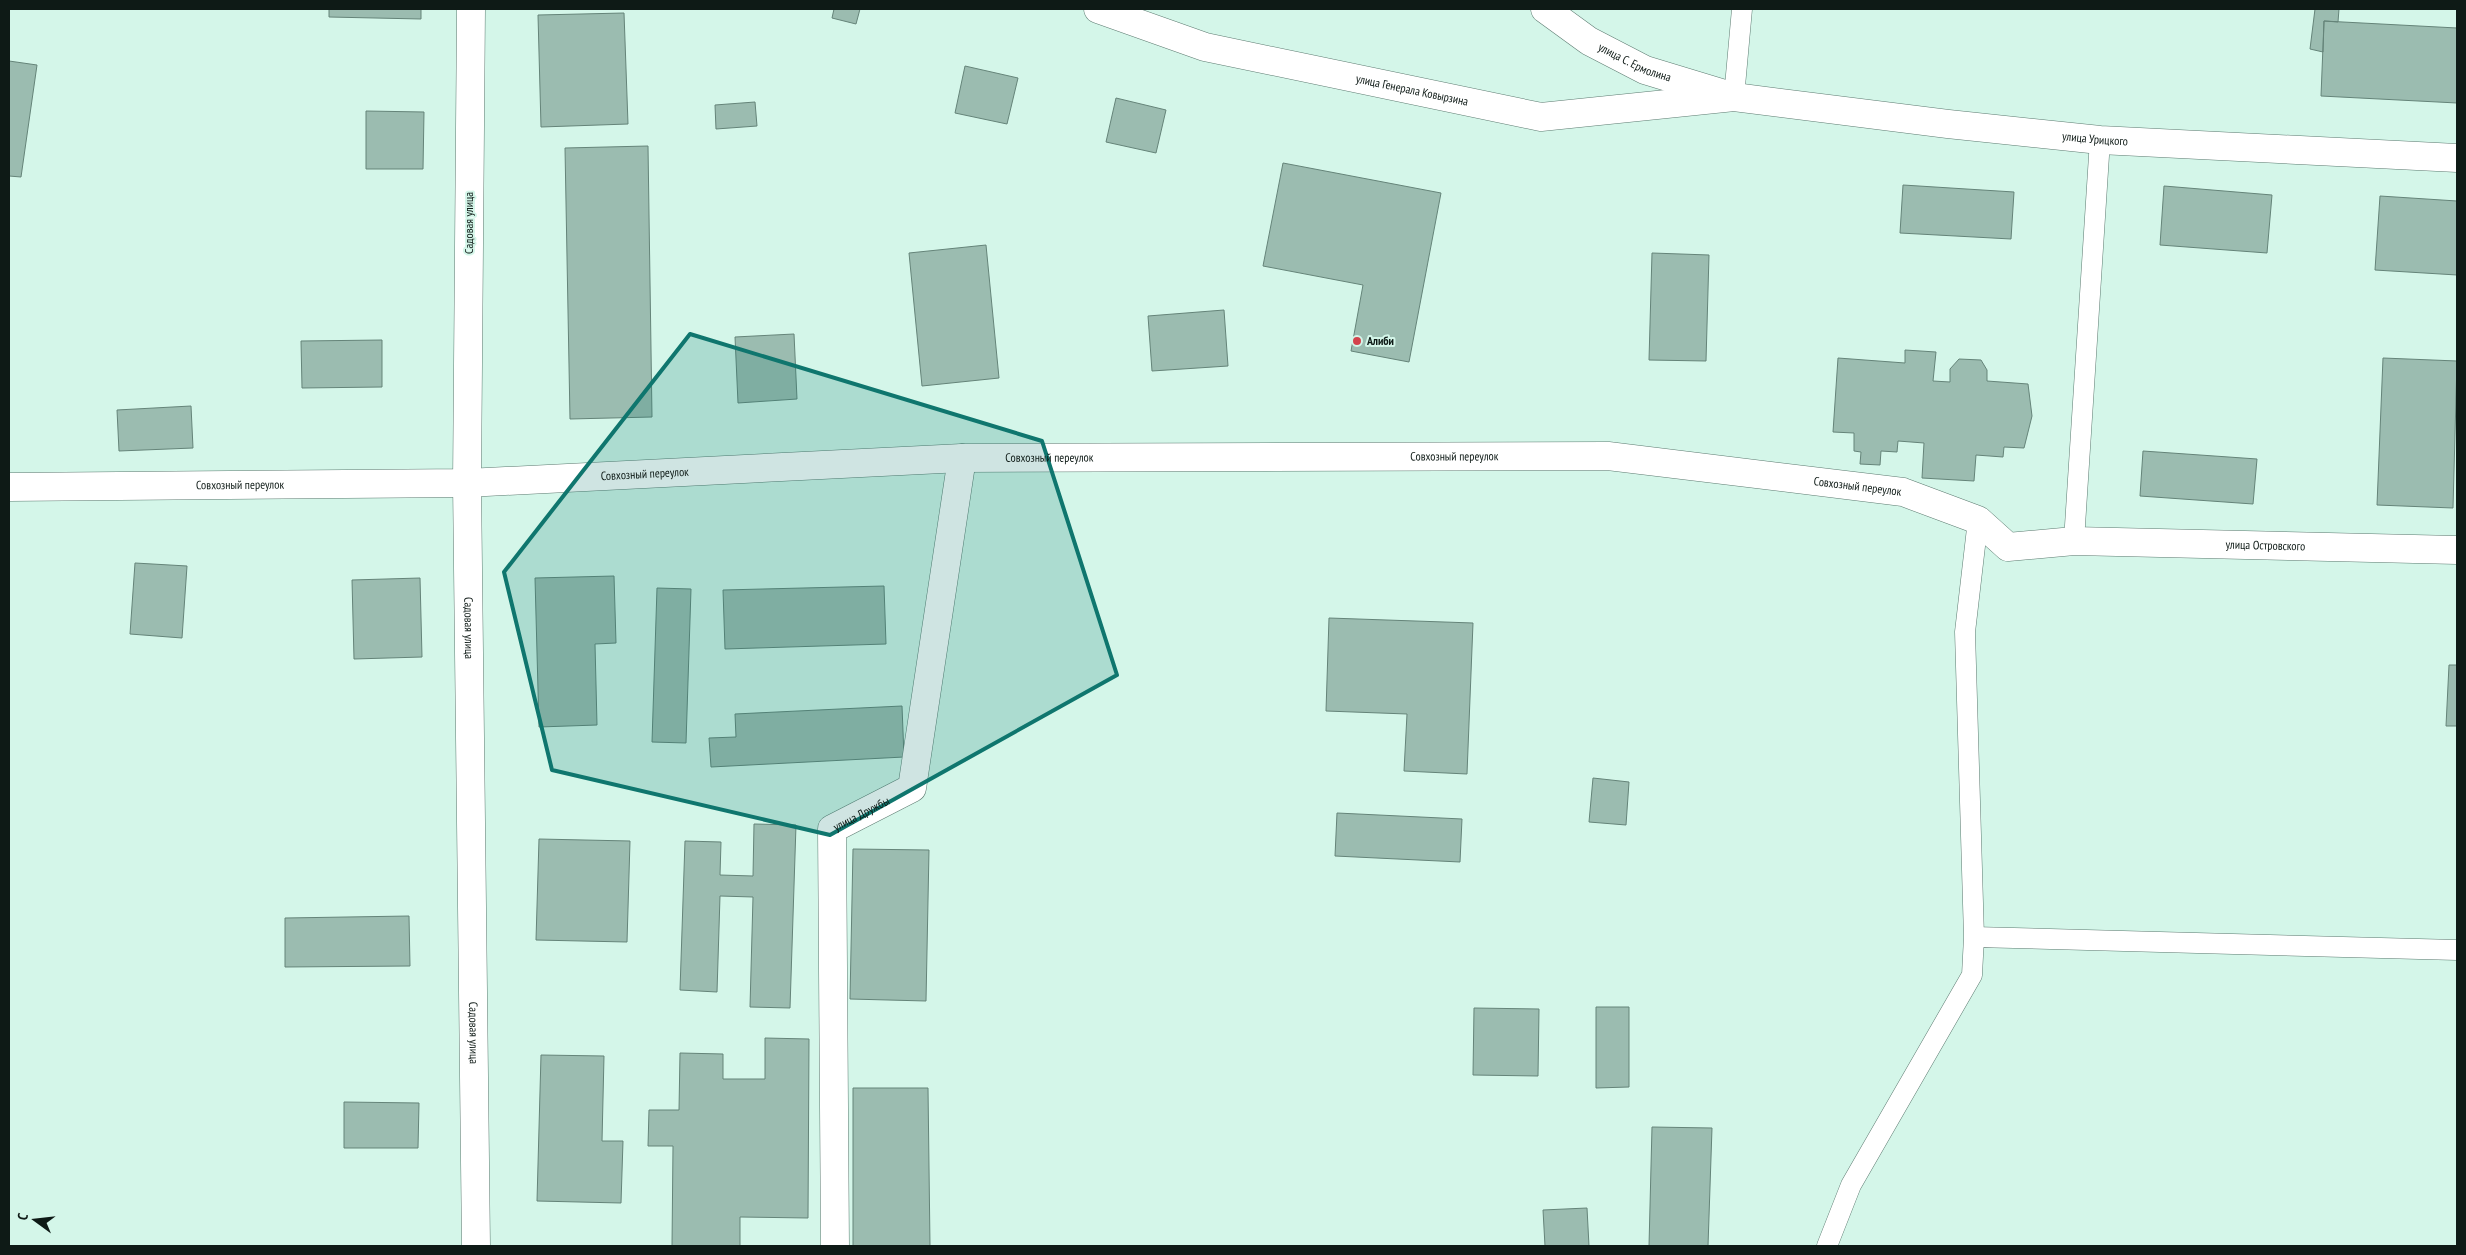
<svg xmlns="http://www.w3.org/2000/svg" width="2466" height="1255" font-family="'PT Sans Narrow',sans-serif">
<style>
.building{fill:#9bbcb0;stroke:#658479}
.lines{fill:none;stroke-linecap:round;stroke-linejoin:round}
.lane-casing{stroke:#5d7b71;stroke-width:21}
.street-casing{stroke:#5d7b71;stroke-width:29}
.primary-casing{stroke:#5d7b71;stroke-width:29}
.lane{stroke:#fff;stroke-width:20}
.street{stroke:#fff;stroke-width:28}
.primary{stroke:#fff;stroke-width:28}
.marked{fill:#0f766e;fill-opacity:0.2;stroke:#0f766e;stroke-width:4;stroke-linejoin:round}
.poi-dot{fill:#d3434c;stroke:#d4f6e9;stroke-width:2}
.labels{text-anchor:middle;stroke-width:4;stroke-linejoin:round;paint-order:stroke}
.street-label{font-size:12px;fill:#0e1a16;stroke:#d4f6e9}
.poi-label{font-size:12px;font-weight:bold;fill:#0e1a16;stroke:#d4f6e9;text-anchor:start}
</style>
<rect width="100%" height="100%" fill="#d4f6e9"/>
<!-- building -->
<path class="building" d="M329,9h92v10l-92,-2z
M834,9h26l-4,15 -24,-6z
M2315,9h24l-1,13 -14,-1 -1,31 -13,-3z
M624,13l4,111 -87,3 -3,-112z
M2324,21l133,7v75l-136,-7z
M9,61l28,4 -16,112 -12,-1z
M965,66l53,12 -11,46 -52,-11z
M1116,98l50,12 -10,43 -50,-11z
M755,102l2,24 -41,3 -1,-24z
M366,111l58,1 -1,57h-57z
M648,146l4,271 -82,2 -5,-271z
M1283,163l158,30 -32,169 -58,-11 12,-66 -100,-19z
M1903,185l111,7 -3,47 -111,-6z
M2164,186l108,9 -5,58 -107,-8z
M2380,196l77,5v74l-82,-5z
M986,245l13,133 -77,8 -13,-133z
M1652,253l57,2 -3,106 -57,-1z
M1224,310l4,56 -76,5 -4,-55z
M794,334l3,65 -59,4 -3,-66z
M382,340v47l-80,1 -1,-47z
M1905,350l31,2 -3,29 17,1v-13l9,-10 22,1 6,10v11l41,3 4,32 -8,32 -20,-1 -1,10 -27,-2 -2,26 -52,-3 2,-35 -26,-2 -1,11 -16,-1 -1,14 -20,-1 1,-12 -7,-1v-18l-21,-1 5,-74 67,5z
M2383,358l74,3 -4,147 -76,-3z
M191,406l2,42 -74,3 -2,-41z
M2143,451l114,8 -4,45 -113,-8z
M135,563l52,3 -5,72 -52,-4z
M614,576l2,67 -21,1 2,81 -58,2 -4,-149z
M420,578l2,79 -68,2 -2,-79z
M884,586l2,58 -161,5 -2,-59z
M657,588l34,1 -5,154 -34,-1z
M1329,618l144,5 -6,151 -63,-3 3,-57 -81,-3z
M2449,665h8v61h-11z
M902,706l2,51 -193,10 -2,-29 27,-1 -1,-23z
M1593,778l36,4 -3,43 -37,-3z
M1337,813l125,6 -2,43 -125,-6z
M754,824l42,1 -6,183 -40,-1 3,-110 -33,-1 -3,96 -37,-2 5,-149 36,1 -1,33 33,1z
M539,839l91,2 -3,101 -91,-2z
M853,849l76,1 -3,151 -76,-2z
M409,916l1,50 -125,1v-49z
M1596,1007h33v80l-33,1z
M1474,1008l65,1 -1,67 -65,-1z
M765,1038l44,1 -1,179 -68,-1v29h-68l1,-100h-25l1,-36h30l1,-57 43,1v25h42z
M541,1055l63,1 -2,85h21l-2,62 -84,-2z
M853,1088h75l2,158h-77z
M344,1102l75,1 -1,45h-74z
M1652,1127l60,1 -4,118h-59z
M1587,1208l2,38h-44l-2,-36z"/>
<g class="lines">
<!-- lane casing -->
<g class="lane-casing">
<path id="lane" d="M1734,97l8,-88
M1978,520l-13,112 9,305 483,13
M2074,541l26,-401
M1827,1246l24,-61 121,-210 2,-38"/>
</g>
<!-- street casing -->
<g class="street-casing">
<g id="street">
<path id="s1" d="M471,9l-4,474 9,763"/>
<path id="s2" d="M1098,9l107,38 336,70 193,-20"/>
<path id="s3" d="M9,487l458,-4 495,-25 646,-2 295,36 75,28 30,27 66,-6 383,9"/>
<path id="s4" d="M835,1246l-3,-417 80,-41 50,-330"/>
</g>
</g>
<!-- primary casing -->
<g class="primary-casing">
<g id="primary">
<path id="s5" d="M1545,9l44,32 56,29 89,27 214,27 152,16 357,18"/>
</g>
</g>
<!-- lane -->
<use href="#lane" class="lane"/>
<!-- street -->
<use href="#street" class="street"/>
<!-- primary -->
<use href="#primary" class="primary"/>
</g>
<!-- marked area -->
<path class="marked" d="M690,334l352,107 75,234 -287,160 -278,-65 -48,-198z"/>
<!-- markers -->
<circle class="poi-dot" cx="1357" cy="341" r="5"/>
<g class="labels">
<!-- street labels -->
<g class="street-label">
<text dy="4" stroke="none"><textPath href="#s5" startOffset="105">улица С. Ермолина</textPath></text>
<text dy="4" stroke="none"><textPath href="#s2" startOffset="325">улица Генерала Ковырзина</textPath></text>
<text dy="4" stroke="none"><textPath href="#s5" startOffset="574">улица Урицкого</textPath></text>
<text transform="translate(469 223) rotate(-90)" y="4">Садовая улица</text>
<text dy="4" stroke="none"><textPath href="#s3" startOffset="1446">Совхозный переулок</textPath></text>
<text dy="4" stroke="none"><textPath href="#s3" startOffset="1041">Совхозный переулок</textPath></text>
<text dy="4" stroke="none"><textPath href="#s3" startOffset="636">Совхозный переулок</textPath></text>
<text dy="4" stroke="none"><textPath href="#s3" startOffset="231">Совхозный переулок</textPath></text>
<text dy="4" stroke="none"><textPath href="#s3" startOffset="1851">Совхозный переулок</textPath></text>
<text dy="4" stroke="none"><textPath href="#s3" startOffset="2275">улица Островского</textPath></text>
<text dy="4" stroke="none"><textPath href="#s1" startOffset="619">Садовая улица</textPath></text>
<text dy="4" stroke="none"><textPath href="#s4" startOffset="450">улица Дружбы</textPath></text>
<text dy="4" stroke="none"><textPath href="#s1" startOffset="1024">Садовая улица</textPath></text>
</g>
<!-- poi labels -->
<g class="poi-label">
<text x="1367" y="345">Алиби</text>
</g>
</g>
<!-- border -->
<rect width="2466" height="1255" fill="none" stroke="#0e1a16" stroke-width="20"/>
<!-- north arrow -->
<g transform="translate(35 1220) rotate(285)" stroke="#d4f6e9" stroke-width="4" paint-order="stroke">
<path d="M0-4L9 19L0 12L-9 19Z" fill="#0e1a16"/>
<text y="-8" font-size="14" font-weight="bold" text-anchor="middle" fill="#0e1a16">С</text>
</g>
</svg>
